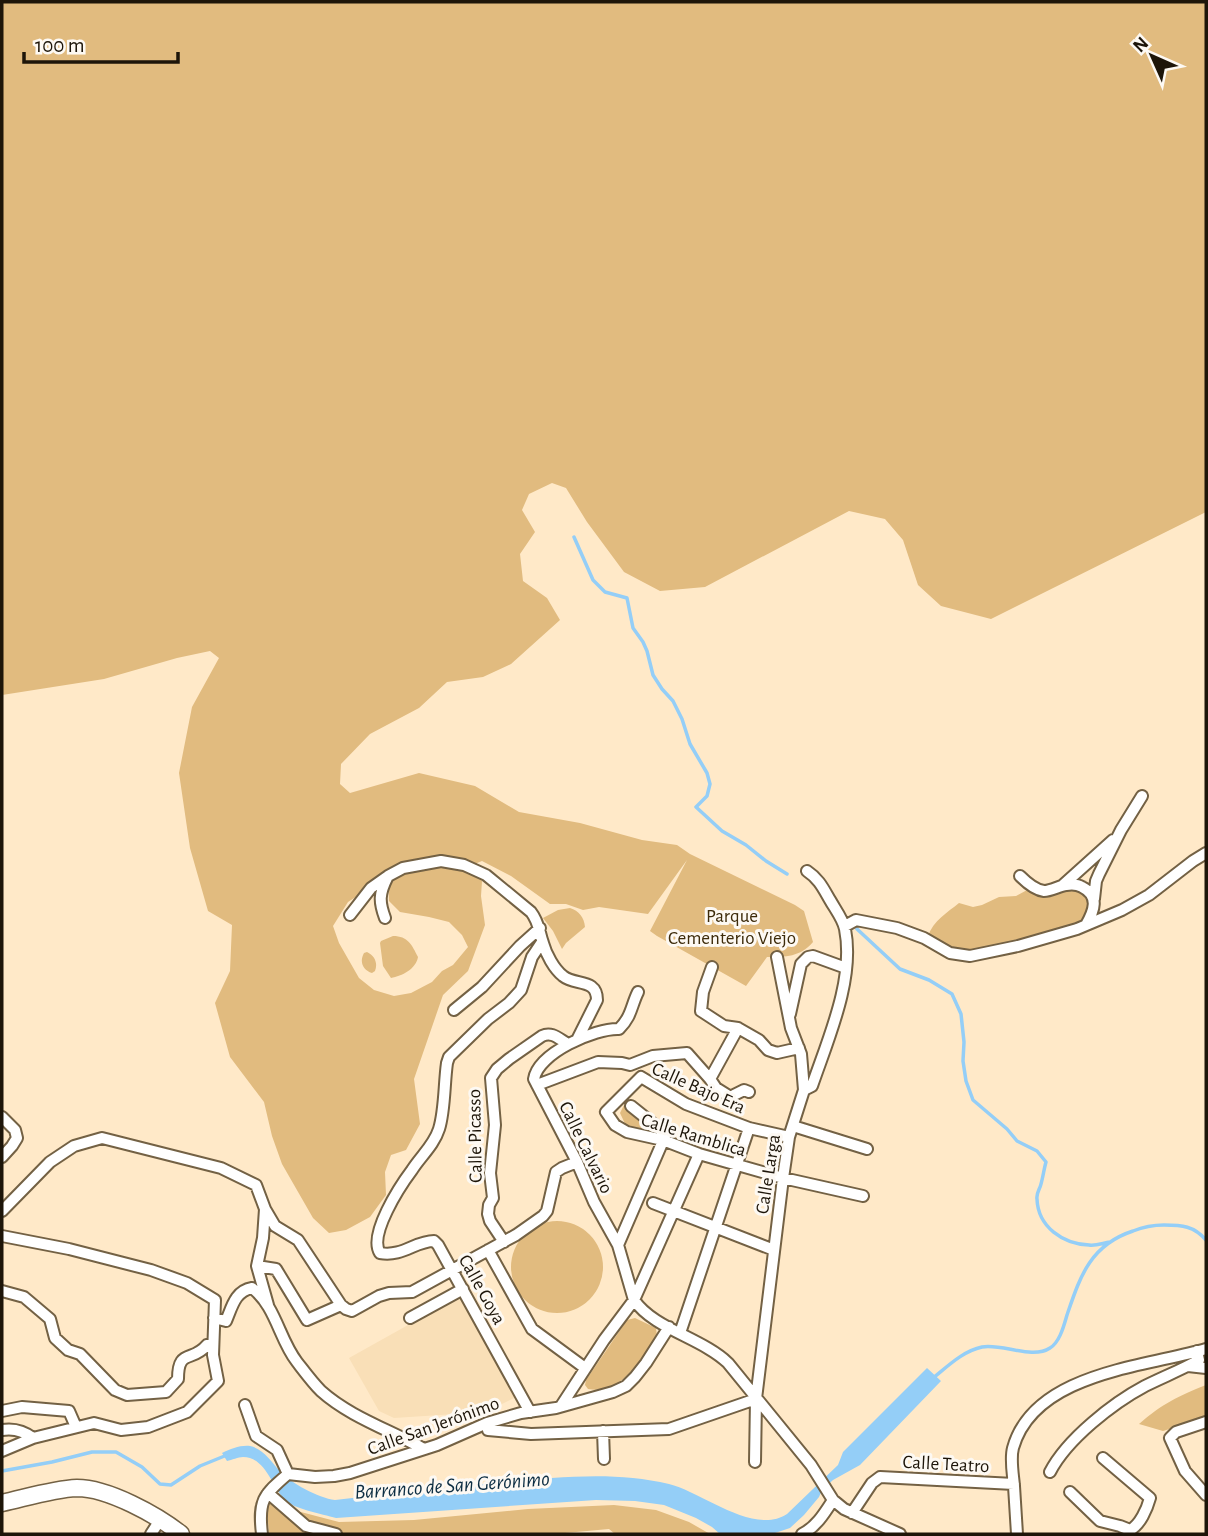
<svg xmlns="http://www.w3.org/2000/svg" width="1208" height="1536" font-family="'Alegreya Sans',sans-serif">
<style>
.built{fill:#f9dfb7}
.green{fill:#e1bb7f;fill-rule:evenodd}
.water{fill:#94cef7}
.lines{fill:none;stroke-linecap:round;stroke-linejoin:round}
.stream{stroke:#94cef7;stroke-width:3.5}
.street-casing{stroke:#736144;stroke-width:14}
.secondary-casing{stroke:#736144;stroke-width:19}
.street{stroke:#fff;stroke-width:10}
.secondary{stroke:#fff;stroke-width:16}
.labels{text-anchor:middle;stroke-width:6;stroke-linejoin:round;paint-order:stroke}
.park-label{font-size:19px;fill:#3d2b0a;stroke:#fdf9f3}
.street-label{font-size:19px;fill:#1d1509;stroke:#fdf9f3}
.water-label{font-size:21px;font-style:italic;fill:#0d2e43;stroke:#fdf9f3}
</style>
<rect width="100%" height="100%" fill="#ffe9c8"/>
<!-- built -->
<path class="built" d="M460,1296l56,101 -30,15 -92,6 -15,-7 -30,-53z"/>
<!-- green -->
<path class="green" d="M2,2h1204v510l-215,107 -50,-13 -23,-21 -15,-45 -18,-21 -36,-8 -144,76 -45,4 -36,-19 -37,-50 -21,-34 -14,-5 -23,11 -7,16 13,22 -15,22 3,27 24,17 13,22 -49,44 -28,13 -36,5 -28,26 -49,26 -29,30 -1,20 10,9 69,-20 56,13 44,26 61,11 62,17 35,5 13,9 105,51 9,6 9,31c-13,15 -27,15 -46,15l-21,29 -89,-50 -7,-5 37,-71 -39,54 -49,-7 -16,3 -17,-6h-16l-39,-28 -29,-15 -5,2 -2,6 7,12 -1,15 4,29 -17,46 -25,24 -29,84 6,45 -14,26 -15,5 -6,17 1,23 -16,22 -24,13 -17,3 -16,-15 -31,-54 -10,-28 -8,-34 -34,-45 -15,-54 15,-32 2,-46 -24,-14 -18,-63 -11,-75 13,-66 27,-49 -9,-7 -33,7 -73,21 -102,16zM388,876l1,25 11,11 29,5 20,5 13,13 6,12 -15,18 -11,6 -10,11 -21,11 -17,3 -20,-6 -15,-12 -20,-35 -6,-17 15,-24z
M1076,888l6,4 8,10c-1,8 -2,14 -9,19 -18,14 -46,15 -68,20 -17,4 -32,10 -49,9 -13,-1 -25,-9 -36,-14 5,-15 20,-24 31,-33l14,4 9,-2 17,-8 17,-1 13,-7c18,14 28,0 47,-1z
M570,908c9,3 14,9 15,19l-19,16 -4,6 -9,-18 -10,-13 15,-8z
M393,936c15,0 19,9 25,21 -2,12 -16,19 -27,21l-8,-12 -3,-23 1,-2z
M367,952c8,4 11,11 8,19l-3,2c-9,-3 -13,-11 -8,-20z
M624,1105l33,24 -4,6 -26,-7 -7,-15z
M511 1267a46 46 0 1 1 92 0a46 46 0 1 1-92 0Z
M635,1318l21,10 1,8c-18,24 -34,59 -69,53l-3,-4 1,-5 41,-60z
M1206,1385v33l-43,13 -24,-7c23,-20 39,-28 67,-39z
M271,1500l26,11 42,11 75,-2 114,-11 86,-4 42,5 33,12 21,12h-95l-6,-5 -55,5h-285l-2,-25z"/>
<!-- water -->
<path class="water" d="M927,1368l14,13 -81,84 -27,15 -11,10 -3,7 -15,18 -14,13 -18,6h-52l-8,-7 -16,-9 -32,-13 -29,-4 -39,-1 -260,18c-14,-4 -43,-9 -52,-19 -12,-13 -19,-42 -41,-42 -5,0 -11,3 -16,4l-5,-8c9,-4 18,-8 28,-7 14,3 21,16 30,25 11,12 38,27 55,29 52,-6 105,-12 159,-17 57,-5 118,-13 175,1 33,8 85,52 118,30l51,-49 5,-13z"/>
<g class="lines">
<!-- stream -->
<path class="stream" d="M574,537l19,43 12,12 22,6 6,30 10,14 4,9 6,24 9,14 11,12 9,18 8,25 17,29 3,11 -3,12 -11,11 26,24 24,14 20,16 21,13
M857,929l43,40 29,11 23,14 9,20 3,28 -1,19 3,20 7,19 34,29 10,12 20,10 9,11c-2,7 -3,15 -5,22 -1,5 -5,9 -4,15 1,28 26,45 52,46 7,1 14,-2 21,-3
M933,1378c15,-12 30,-27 49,-31 20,-4 50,13 68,1 10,-6 14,-23 17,-33 13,-38 23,-70 66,-84 10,-4 19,-6 31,-6 18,0 30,1 42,15
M2,1471l50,-9 40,-10h24l26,15 18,17 11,1 29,-19 27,-11"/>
<!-- street casing -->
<g class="street-casing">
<path id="street" d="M1020,876c6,6 15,14 24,15 7,0 15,-5 22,-6 6,-1 11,-1 16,2 18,9 12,24 4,38
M1063,885l50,-45
M1094,899l2,-18 3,-7 22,-44 21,-34
M350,915l21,-27 17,-12 15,-8 38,-7 23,4 22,10 45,37c8,10 8,20 12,31 3,11 11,26 20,33 12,10 34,2 34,24l-20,40
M385,918c-6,-16 -6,-24 2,-40
M845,926l11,-6 41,8 27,10 26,15 20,3 48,-10 59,-17 45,-19 27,-15 44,-34 13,-8
M712,967l-9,25 -2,19 23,15 14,2 21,12 9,10 9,3 22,-5
M638,992c-7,14 -6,24 -19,37 -24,-1 -81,24 -85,50l43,83 17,40 24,43 16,55c20,29 68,38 94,63l83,102 22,35 11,9 56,25
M454,1010l28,-23 38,-41 20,-18
M790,1014l11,-50 7,-7 5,-1 33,12
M710,1079l6,9 16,10 2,-3 10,-5 5,2
M537,1085l61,-23 24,1 8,2 23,-9 34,-3 23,26 28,-51
M804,1090l8,-4c16,-47 43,-107 33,-157 -2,-10 -10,-20 -15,-29 -7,-12 -11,-21 -23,-29
M2,1117l13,13 2,8 -5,8 -10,11
M793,1126l74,23
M789,1137l-40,-9 -63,-24 -45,-27 -35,35 9,13 12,7 36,8 36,14 84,24 80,18
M653,1203l121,47
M265,1209l10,17 23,14 43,65 5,4 6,2 27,-15 10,-3 23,-1 104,-57 27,-19 4,-5 9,-39 6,-4 15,-6
M2,1211l48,-49 24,-16 28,-8 119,30 35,17 9,24 -2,29 -6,28 11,39
M2,1236l67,13 82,21 36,13 28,17 -2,55 5,26 -31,31 -39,15 -27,3 -27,-7 -61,15 -31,13
M504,1242l-14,-21 -2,-7 1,-9 4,-7 -3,-25 5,-48 -4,-47 6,-9 12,-10 33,-23c10,-5 17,3 26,8
M618,1245l48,-111 -35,-28
M488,1250l44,79 53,39
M257,1266l19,3 31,51 34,-15
M2,1291l22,6 26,22 5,19 13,12 12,4 35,36 12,5 39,-3 12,-13c0,-31 14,-16 29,-34l6,-1
M214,1318l12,3c6,-14 9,-30 26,-33 24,18 27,51 45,74 7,9 15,20 24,29 29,26 69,39 103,58
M410,1318l53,-29
M680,1333l69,-205
M1188,1366l18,2
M245,1405l11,31 21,14 11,24
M561,1406l43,-66 30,-40 65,-146
M2,1411l20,-4 47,4 7,16
M530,1412l-92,-167 -4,-4c-19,0 -31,16 -54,12 -12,-18 20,-67 32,-83 9,-14 22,-25 27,-41 6,-19 5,-45 8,-66l2,-6 39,-38 21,-16 12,-13 11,-33 10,-15
M1206,1422l-30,10 -6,6 15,33 21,24
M487,1423l1,7 43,4 138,-5 87,-30
M2,1430c12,-2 22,1 31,8
M603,1431l1,28
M755,1462l1,-63 27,-221 6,-41 15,-47 -3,-36 -10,-26 -14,-71
M1050,1472c17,-33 63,-69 95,-86 18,-9 36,-16 54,-26l-2,-9
M1070,1492l30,29 20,5 10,4c10,-5 17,-21 20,-32l-47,-40
M268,1493l38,33 30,8
M852,1513l20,-30 8,-6 134,7
M151,1534l9,-14
M262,1534c-4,-33 1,-39 26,-60l27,3 19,-1 16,-3 87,-28 50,-22 34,-10 35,-5 57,-16 13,-6 9,-9 11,-14 23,-36
M802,1534c14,-7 22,-20 31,-34
M1017,1534c-1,-16 -2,-32 -3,-48 -1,-12 -4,-27 -1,-38 21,-75 131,-81 193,-99"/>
</g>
<!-- secondary casing -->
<g class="secondary-casing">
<path id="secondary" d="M2,1503c23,-5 51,-14 75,-15 31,0 80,27 104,46"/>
</g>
<!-- street -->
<use href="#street" class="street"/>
<!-- secondary -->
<use href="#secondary" class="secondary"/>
</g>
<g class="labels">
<!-- park labels -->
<g class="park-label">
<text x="732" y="922">Parque<tspan x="732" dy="22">Cementerio Viejo</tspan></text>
</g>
<!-- street labels -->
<g class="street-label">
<text transform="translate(699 1087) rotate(24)" y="7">Calle Bajo Era</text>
<text transform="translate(694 1134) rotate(17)" y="7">Calle Ramblica</text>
<text transform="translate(474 1136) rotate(-91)" y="7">Calle Picasso</text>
<text transform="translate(587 1147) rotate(64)" y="7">Calle Calvario</text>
<text transform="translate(767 1174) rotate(-81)" y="7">Calle Larga</text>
<text transform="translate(483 1289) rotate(61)" y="7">Calle Goya</text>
<text transform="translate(433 1425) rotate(-20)" y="7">Calle San Jerónimo</text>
<text transform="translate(946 1463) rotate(3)" y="7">Calle Teatro</text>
</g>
<!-- water labels -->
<g class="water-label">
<text transform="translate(452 1485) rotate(-4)" y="7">Barranco de San Gerónimo</text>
</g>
</g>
<!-- border -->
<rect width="1208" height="1536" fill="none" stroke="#1d1509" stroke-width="7"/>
<!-- north arrow -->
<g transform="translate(1152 56) rotate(315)" stroke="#fdf9f3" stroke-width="5" paint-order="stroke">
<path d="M0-5L12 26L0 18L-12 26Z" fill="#1d1509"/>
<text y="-10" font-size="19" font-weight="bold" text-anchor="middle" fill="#1d1509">N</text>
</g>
<!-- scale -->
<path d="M24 52v10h154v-10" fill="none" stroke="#1d1509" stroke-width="3.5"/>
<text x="35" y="52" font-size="21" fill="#1d1509" stroke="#fdf9f3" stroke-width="5" paint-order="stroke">100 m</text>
</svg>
